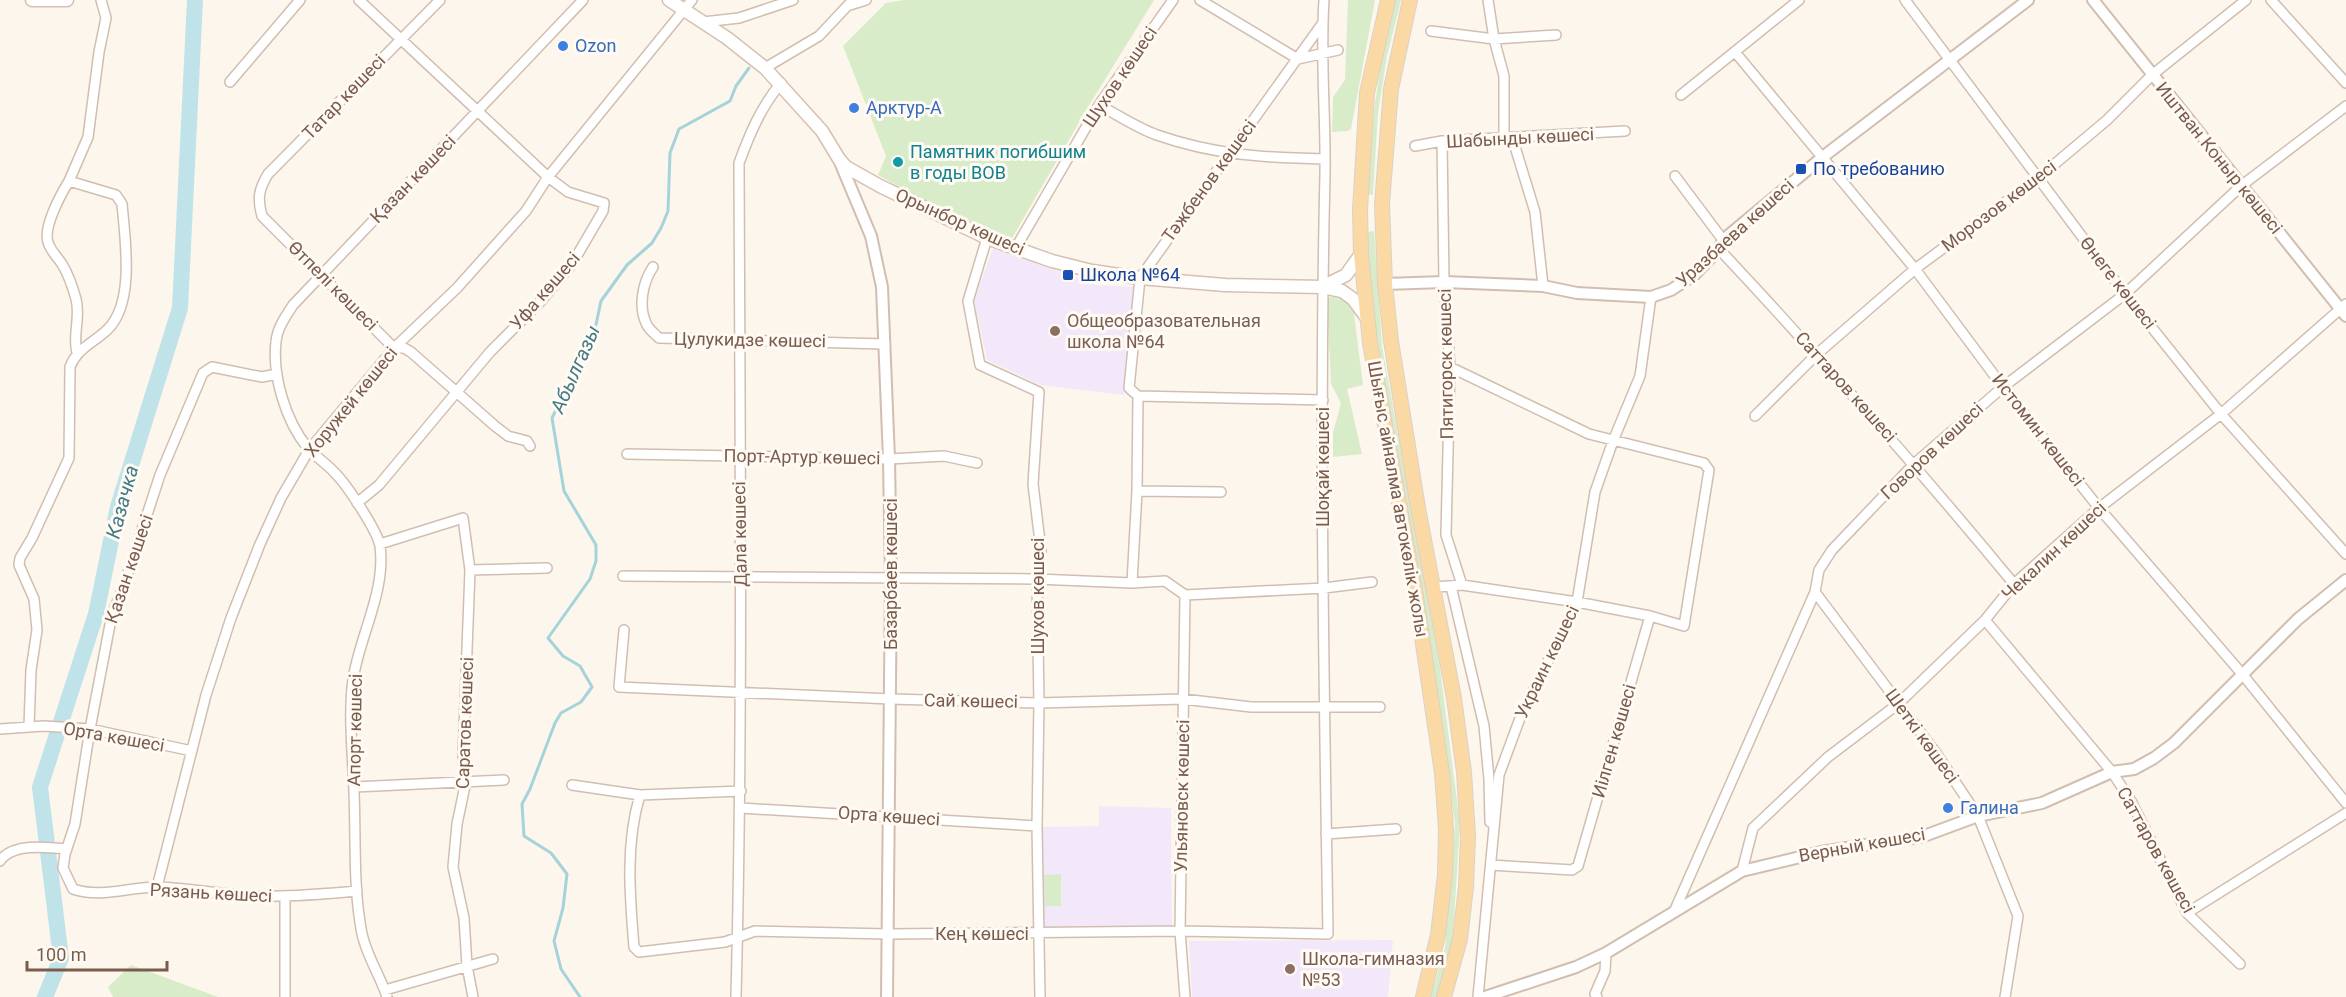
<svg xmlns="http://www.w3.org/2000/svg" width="2346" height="997" font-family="Roboto,sans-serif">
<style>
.education{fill:#f3e8fa}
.green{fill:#d8ecc9}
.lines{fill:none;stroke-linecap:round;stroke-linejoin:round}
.stream{stroke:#a5d3da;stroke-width:3}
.river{stroke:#bfe3e8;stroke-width:16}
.minor-casing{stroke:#d1beb0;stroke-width:12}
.tertiary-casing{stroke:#d1beb0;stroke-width:14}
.secondary-casing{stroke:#d6c0b0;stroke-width:15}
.primary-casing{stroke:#dad1cd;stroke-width:16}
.minor{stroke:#fff;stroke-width:9}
.tertiary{stroke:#fff;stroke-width:10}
.secondary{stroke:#fff;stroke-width:12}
.primary{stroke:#fbd9a5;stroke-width:14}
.shop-dot{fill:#3f7fe0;stroke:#fffaf3;stroke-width:2}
.culture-dot{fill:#0f9aa8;stroke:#fffaf3;stroke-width:2}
.transit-dot{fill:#1a4fb4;stroke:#fffaf3;stroke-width:2}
.education-dot{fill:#8d6e63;stroke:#fffaf3;stroke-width:2}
.labels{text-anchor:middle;stroke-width:6;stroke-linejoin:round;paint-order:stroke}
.shop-label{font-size:18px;fill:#366cbe;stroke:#fffaf3;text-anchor:start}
.street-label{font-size:18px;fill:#7a5c4d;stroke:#fffaf3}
.culture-label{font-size:18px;fill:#0d838f;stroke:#fffaf3;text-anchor:start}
.transit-label{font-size:18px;fill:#164399;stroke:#fffaf3;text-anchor:start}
.education-label{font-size:18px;fill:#785e54;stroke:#fffaf3;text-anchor:start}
.water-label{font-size:20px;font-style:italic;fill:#437c86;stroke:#fffaf3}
</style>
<rect width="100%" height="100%" fill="#fdf6ec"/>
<!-- education -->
<path class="education" d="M993,248l103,37 37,2 -9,108 -84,-10 -53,-25 -13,-59z
M1099,806l72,2 1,120 -128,3 -1,-104 56,-1z
M1393,940l-5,57h-196l-3,-56z"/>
<!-- green -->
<path class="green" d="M904,0h250l-66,107 -77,133 -99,-46 -34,-19 8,-19 -43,-110 43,-43z
M1348,0h27l-24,129 -3,2 -16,1 1,-35 12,-17z
M1395,0h6l-14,56 -9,56 -5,83 -5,-1 6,-84 8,-53z
M1374,231l8,115 58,323 20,155 -8,125 -13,48h-8l14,-50 10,-123 -22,-155 -57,-322 -9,-115z
M1338,295l15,11 10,79 -16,4 15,65 -29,3v-24l8,-30 -10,-19 -4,-81 3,-6z
M1061,874v32h-16l-1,-31z
M131,965l87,32h-105l-5,-10z"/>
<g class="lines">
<!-- stream -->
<path class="stream" d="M580,997l-19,-28 -7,-28 9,-33 4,-34 -16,-21 -27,-17 -2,-32 8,-15 25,-66 6,-10 20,-11 11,-15 -12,-21 -17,-10 -15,-18 42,-59 6,-18v-16l-32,-54 -12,-73 42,-84 7,-33 26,-36 25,-22 9,-15 7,-17 2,-58 9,-24 51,-28 6,-15 13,-18"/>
<!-- river -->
<path class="river" d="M45,997l16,-39 -21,-171 56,-173 22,-107 62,-199 15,-308"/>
<!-- minor casing -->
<g class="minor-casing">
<path id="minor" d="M440,0l-172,174c-9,15 -11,24 -6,42l132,132h10l7,4 84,74 13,10 19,5 3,5
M1200,0l98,59 40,-9
M1488,0l6,39 10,37v61
M1905,0l220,294 96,120 125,140
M2271,0l75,83
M850,5l16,-5
M703,22l36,-4 54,-18
M1322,24l-182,254 -11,110 9,8 185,4
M1431,31l63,8 62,-4
M1735,52l180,217 88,118 96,121 144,167 103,128
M765,68l54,-32 34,-36
M230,82l70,-82
M1681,95l118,-95
M1099,105c19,10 38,23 58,30 57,20 109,23 168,24
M1512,137l23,75 8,74
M1442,141l2,141 6,85 -4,168 16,50
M1415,146l27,-5 183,-10
M1675,176l48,64
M69,181c-8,13 -28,49 -20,64 3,7 9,13 13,19 6,10 11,24 14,35 5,19 -4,36 1,54
M987,238l-19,63 12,64 59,27 -6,92 8,66 -4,29 2,124 -2,123 3,171
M1015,249l84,-144 74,-105
M1719,249c102,109 200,220 295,335
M653,267c-10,15 -15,38 -7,56 2,6 8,10 13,15l226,6
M277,374l-15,3 -50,-10 -9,6 -43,102 -37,113 -11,26 -22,115 -15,95 -10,30 -2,14 10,21c29,10 58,-3 87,-2 33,2 67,8 100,9 33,1 65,-2 97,-5
M1755,416l62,-62 98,-85 123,-91 69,-58 45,-45 94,-75
M627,454l262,5 55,-3 33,7
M1137,491l84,1
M357,503l22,-18 111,-133 51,-51 31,-37 31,-53 1,-8 -36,-11 -20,-15 -189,-177
M380,544l83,-26 7,52 -7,186 3,25 -9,43 -4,43 11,51 3,48 6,31
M470,570l77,-2
M623,576l414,3 95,4 33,-2 20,14 139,-7 48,-6
M1132,583l5,-92 1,-95
M1451,586l33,140 5,53 1,43
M1434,587l28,-2 115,17 73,14 34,10 25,-156 -5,-7 -115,-29 -139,-67
M1815,592l121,161 42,63 40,100 -13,81
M1185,595l-5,336 5,66
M1985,620l127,152 19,29 56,112 53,51
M624,630l-5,57 272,12 148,4 144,-4 68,8h129
M29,727l2,-57 6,-40 -3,-31 -15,-34 1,-7 12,-20 37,-80 1,-91c7,-19 24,-24 38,-38 27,-27 17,-90 14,-125l-6,-9 -47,-14 19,-44 11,-85 7,-34 -5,-18
M0,729l44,-3 46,3 102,22
M572,785l68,10 101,-4
M354,787l150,-7
M640,795c-15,49 -10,103 -6,152l5,5 86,-10 30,-11 134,3 291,-3 148,3c-4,-253 -9,-507 -3,-760 1,-58 -5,-116 -1,-174
M741,808l296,18
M1326,834l70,-5
M1491,859v6l81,5 6,-4 72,-250
M0,861c12,-18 47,-14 67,-12
M1742,871l11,-43 75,-71 70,-53 87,-84 29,-36 85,-76 122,-94 125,-110
M157,887l49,-192 25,-77 29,-74 21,-46 28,-48 85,-102 63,-60 69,-77 22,-34 144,-177
M285,897v100
M1674,912l141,-320 4,-22 13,-20 82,-86 89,-77 122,-93 116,-108 105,-80
M2187,913l159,-100
M385,990l108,-31
M387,997c-7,-22 -20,-40 -25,-63 -9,-46 -6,-95 -8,-141 -1,-37 -6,-77 -1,-114 7,-44 33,-88 27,-133 -3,-16 -33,-61 -45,-73 -8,-9 -19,-16 -27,-25 -22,-26 -36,-72 -32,-106 1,-14 10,-26 17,-37l290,-305
M736,997c7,-278 4,-556 3,-834 11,-30 22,-56 42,-80
M1478,997l21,-222 21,-57 57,-116 18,-110 18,-51 27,-65 11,-79
M1597,997l-2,-3 10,-23 1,-18"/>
</g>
<!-- tertiary casing -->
<g class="tertiary-casing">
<path id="tertiary" d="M2093,0l253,316
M840,162l31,74 11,51 7,172 2,120 -4,418
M1385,284l59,-2 99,4 34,7 74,4 20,-7 23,-15 25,-26 4,-9 101,-84 204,-156
M1485,997l91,-30 30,-14 136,-82 79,-19 103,-16 54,-20 64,-13 70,-31 22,-3 20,-11 20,-15 124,-124 48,-39"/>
</g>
<!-- secondary casing -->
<g class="secondary-casing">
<path id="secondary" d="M32,0h35
M669,0l58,38 38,30 57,63 17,28 7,8 34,19 107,52 65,23 40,10 48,7 85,7 97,2 20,4 11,8 14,19
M1322,287l24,-12 15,-21"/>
</g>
<!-- primary casing -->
<g class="primary-casing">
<path id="primary" d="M1388,0l-21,93 -7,117 1,44 9,89 45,247 27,183 4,57 -1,44 -7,61 -15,62
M1410,0l-19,89 -9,115 3,80 6,57 27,167 36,190 10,74 4,64 -2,51 -6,52 -16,58"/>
</g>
<!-- minor -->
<use href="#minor" class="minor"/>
<!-- tertiary -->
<use href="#tertiary" class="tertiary"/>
<!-- secondary -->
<use href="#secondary" class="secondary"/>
<!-- primary -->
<use href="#primary" class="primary"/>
</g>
<!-- markers -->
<g class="shop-dot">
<circle cx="563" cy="46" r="6"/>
<circle cx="854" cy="108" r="6"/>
<circle cx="1948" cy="808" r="6"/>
</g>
<circle class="culture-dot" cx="898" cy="162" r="6"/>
<g class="transit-dot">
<rect x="1795" y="163" width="12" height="12" rx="3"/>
<rect x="1062" y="269" width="12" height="12" rx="3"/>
</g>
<g class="education-dot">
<circle cx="1055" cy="331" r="6"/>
<circle cx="1290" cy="969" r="6"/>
</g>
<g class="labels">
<!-- shop labels -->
<g class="shop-label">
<text x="575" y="52">Ozon</text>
<text x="866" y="114">Арктур-А</text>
<text x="1960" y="814">Галина</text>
</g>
<!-- street labels -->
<g class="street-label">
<text transform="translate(1120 77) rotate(-56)" y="6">Шухов көшесі</text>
<text transform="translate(344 97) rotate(-46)" y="6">Татар көшесі</text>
<text transform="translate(1520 138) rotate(-3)" y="6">Шабынды көшесі</text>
<text transform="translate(2219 158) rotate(51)" y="6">Иштван Коныр көшесі</text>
<text transform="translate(413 179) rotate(-46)" y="6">Қазан көшесі</text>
<text transform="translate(1209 181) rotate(-54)" y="6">Тәжбенов көшесі</text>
<text transform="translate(1999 206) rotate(-37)" y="6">Морозов көшесі</text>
<text transform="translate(960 222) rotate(24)" y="6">Орынбор көшесі</text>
<text transform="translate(1735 233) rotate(-42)" y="6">Уразбаева көшесі</text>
<text transform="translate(2118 283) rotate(52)" y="6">Өнеге көшесі</text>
<text transform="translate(333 286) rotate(45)" y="6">Өтпелі көшесі</text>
<text transform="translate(545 291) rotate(-49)" y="6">Уфа көшесі</text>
<text transform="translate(750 340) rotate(1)" y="6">Цулукидзе көшесі</text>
<text transform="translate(1446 364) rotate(-91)" y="6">Пятигорск көшесі</text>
<text transform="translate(1846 387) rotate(48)" y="6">Саттаров көшесі</text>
<text transform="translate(351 402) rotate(-51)" y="6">Хоружей көшесі</text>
<text transform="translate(2038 430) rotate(52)" y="6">Истомин көшесі</text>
<text transform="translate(1932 451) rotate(-43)" y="6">Говоров көшесі</text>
<text transform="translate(802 457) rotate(1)" y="6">Порт-Артур көшесі</text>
<text transform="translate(1323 467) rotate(-90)" y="6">Шоқай көшесі</text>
<text transform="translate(1398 499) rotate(80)" y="6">Шығыс айналма автокөлік жолы</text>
<text transform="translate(740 534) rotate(-91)" y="6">Дала көшесі</text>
<text transform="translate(2054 551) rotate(-43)" y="6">Чекалин көшесі</text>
<text transform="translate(129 569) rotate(-71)" y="6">Қазан көшесі</text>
<text transform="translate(891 574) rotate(-90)" y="6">Базарбаев көшесі</text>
<text transform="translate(1038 596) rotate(-90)" y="6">Шухов көшесі</text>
<text transform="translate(1547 662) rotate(-64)" y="6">Украин көшесі</text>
<text transform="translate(971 701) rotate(1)" y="6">Сай көшесі</text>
<text transform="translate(465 723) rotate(-88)" y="6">Саратов көшесі</text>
<text transform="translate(355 730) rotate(-89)" y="6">Апорт көшесі</text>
<text transform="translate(1922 736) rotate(54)" y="6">Шеткі көшесі</text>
<text transform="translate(114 737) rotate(10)" y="6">Орта көшесі</text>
<text transform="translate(1614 741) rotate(-74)" y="6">Иілген көшесі</text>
<text transform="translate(1182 796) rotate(-89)" y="6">Ульяновск көшесі</text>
<text transform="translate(889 816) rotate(4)" y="6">Орта көшесі</text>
<text transform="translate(1862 845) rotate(-10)" y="6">Верный көшесі</text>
<text transform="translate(2156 850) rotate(61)" y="6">Саттаров көшесі</text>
<text transform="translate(211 893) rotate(3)" y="6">Рязань көшесі</text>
<text x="982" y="940">Кең көшесі</text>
</g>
<!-- culture labels -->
<g class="culture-label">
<text x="910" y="158">Памятник погибшим<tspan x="910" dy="21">в годы ВОВ</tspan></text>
</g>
<!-- transit labels -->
<g class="transit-label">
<text x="1813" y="175">По требованию</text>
<text x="1080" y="281">Школа №64</text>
</g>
<!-- education labels -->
<g class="education-label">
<text x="1067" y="327">Общеобразовательная<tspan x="1067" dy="21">школа №64</tspan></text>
<text x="1302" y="965">Школа-гимназия<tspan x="1302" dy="21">№53</tspan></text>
</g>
<!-- water labels -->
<g class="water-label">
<text transform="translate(575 369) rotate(-66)" y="7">Абылгазы</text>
<text transform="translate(122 502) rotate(-75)" y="7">Казачка</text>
</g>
</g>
<!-- scale -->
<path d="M27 961v9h140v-9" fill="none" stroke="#7a5c4d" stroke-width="3"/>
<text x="36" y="961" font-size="18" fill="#7a5c4d" stroke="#fffaf3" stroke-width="4.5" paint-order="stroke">100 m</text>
</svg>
